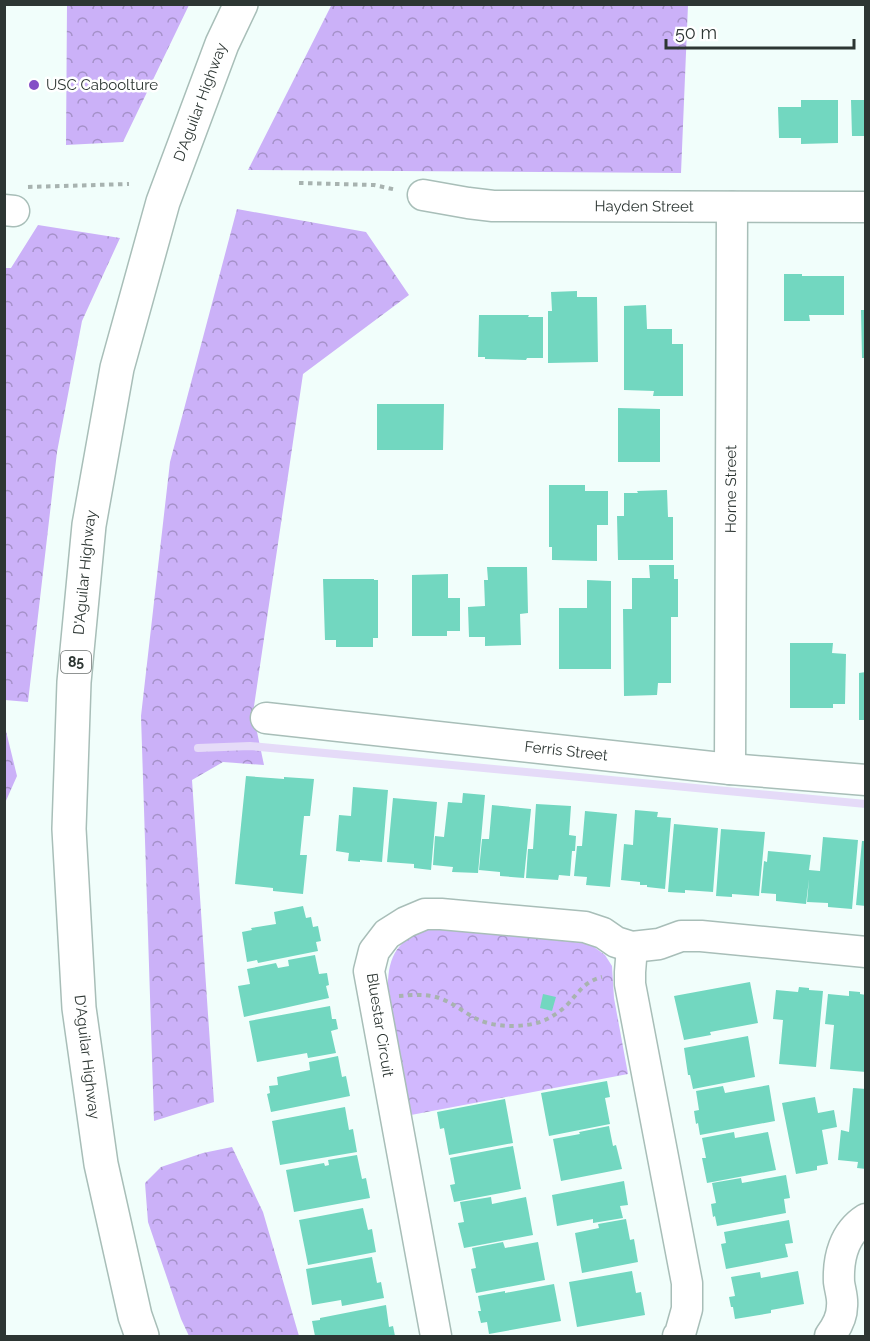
<svg xmlns="http://www.w3.org/2000/svg" width="870" height="1341" font-family="Raleway,sans-serif">
<style>
.forest{fill:url(#forest-crowns)}
.park{fill:url(#park-crowns)}
.lines{fill:none;stroke-linecap:round;stroke-linejoin:round}
.stream{stroke:#e5dbf8;stroke-width:8}
.building{fill:#72d7c0}
.minor-casing{stroke:#a8beb8;stroke-width:33}
.highway-casing{stroke:#a8beb8;stroke-width:36}
.path{stroke:#a8b3b0;stroke-width:4;stroke-dasharray:4.5 4.5;stroke-linecap:butt}
.minor{stroke:#fff;stroke-width:30}
.highway{stroke:#fff;stroke-width:33}
.poi-dot{fill:#844fc6;stroke:#fff;stroke-width:2}
.labels{text-anchor:middle;stroke-width:5;stroke-linejoin:round;paint-order:stroke}
.shield{fill:#fff;stroke:#6c7270;stroke-width:1.5}
.shield-label{font-size:14px;font-weight:bold;fill:#2d3633}
.poi-label{font-size:15px;fill:#2d3633;stroke:#fff;text-anchor:start}
.street-label{font-size:15px;fill:#2d3633;stroke:#fff}
</style>
<defs>
<pattern id="forest-crowns" width="20" height="18" patternUnits="userSpaceOnUse" patternTransform="scale(1.5)"><rect width="20" height="18" fill="#cbb1f8"/><path d="M2 6a3 3 0 1 1 6 0M12 15a3 3 0 1 1 6 0" fill="none" stroke="#a591c9"/></pattern>
<pattern id="park-crowns" width="20" height="18" patternUnits="userSpaceOnUse" patternTransform="scale(1.5)"><rect width="20" height="18" fill="#d1b8fe"/><path d="M2 6a3 3 0 1 1 6 0M12 15a3 3 0 1 1 6 0" fill="none" stroke="#aa96ce"/></pattern>
</defs>
<rect width="100%" height="100%" fill="#f1fefb"/>
<!-- forest -->
<path class="forest" d="M332,4l356,1 -7,168 -433,-3z
M67,5h122l-66,137 -57,3z
M237,209l129,23 43,63 -106,79 -50,339 11,52 -41,-3 -31,18 22,322 -60,19 -13,-405 29,-254z
M38,225l82,13 -38,83 -25,131 -29,250 -23,-2 -1,-432h7z
M5,730l1,1 11,45 -12,27z
M232,1147l31,65 36,124h-110l-8,-17 -33,-97 -3,-39 16,-16 42,-14z"/>
<!-- park -->
<path class="park" d="M428,928h13l142,15 11,4 11,8 7,11 2,32 14,76 -217,41 -23,-129c0,-31 11,-47 40,-58z"/>
<g class="lines">
<!-- stream -->
<path class="stream" d="M198,748l52,-2 616,58"/>
</g>
<!-- building -->
<path class="building" d="M801,100h37v43l-37,1v-6h-22l-1,-31h23z
M851,100h15v36h-14z
M784,274h18v2h42v39h-35l1,6h-26z
M577,291v6h20l1,65 -50,1v-52h4l-1,-19z
M646,305l1,24h25v15h11v52h-30l1,-5 -30,-1v-84z
M861,310h5v48h-4z
M479,315h50l-1,2h15v41h-16l-1,2 -41,-1v-2h-7z
M377,404h67l-1,46h-66z
M618,408l42,1v53h-42z
M549,485h36v6h23v34h-11v36l-45,-1v-13h-3z
M667,490l1,27h5v43h-55l-1,-44h7v-23h14l-1,-2z
M649,565h25v14h4v38h-7v66h-13l-1,12 -33,1 -1,-87h9v-31h18z
M487,567h40l1,46 -8,1 1,31 -36,1v-9h-16l-1,-30 17,-1 -1,-26h4z
M448,574v24h12v33h-13v5h-35v-61z
M323,579h51v1h4v58h-5v9h-37v-7h-11z
M587,580l24,1v88h-52v-61h28z
M790,643h43l-1,10 14,1 -1,50h-12v4h-43z
M866,672v48h-7v-47z
M246,776l38,3v-2l30,2 -4,37h-6l-4,39h7l-4,39 -30,-3v-3l-38,-4z
M353,787l35,3 -6,72 -22,-2v2l-12,-1 1,-8 -13,-2 3,-36 12,1z
M463,793l22,2 -7,78 -26,-1 1,-5 -20,-2 2,-29 9,1 4,-35 14,1z
M393,798l44,4 -6,68 -17,-2v-4l-27,-2z
M536,804l35,2 -2,29 7,1 -1,15h-3l-2,25 -11,-1 -1,5 -32,-2 2,-29h5z
M492,805l39,4 -7,69 -24,-2v-4l-21,-2 3,-31h7z
M635,810l23,2 -1,5 14,1 -6,71 -18,-2v-2h-7v-3l-19,-2 3,-36 9,1z
M585,811l32,3 -7,73 -24,-2 1,-8 -13,-1 3,-30h5z
M674,824l44,4 -5,64 -28,-2v3l-17,-1z
M721,829l44,3 -6,64 -27,-2v3l-16,-1z
M823,837l35,3 -6,69 -24,-2v-4l-21,-1 2,-23 -3,25 -30,-3v-7l-15,-1 3,-32 3,1 1,-11 43,4 -2,15 11,1z
M862,841h4v65l-10,-1z
M303,906l3,12 5,-1 2,10 5,-1 3,15 -5,1 2,9 -60,12 -1,-3 -10,2 -5,-30 10,-2 -1,-2 25,-4 -2,-12z
M315,955l4,19 8,-1 2,12 -3,1 3,12 -85,19 -6,-31 12,-2 -3,-15 29,-6 2,5 11,-2 -1,-6z
M750,982l8,41 -48,9 1,3 -27,5 -10,-44z
M799,987l10,1v2l14,1 -7,76 -37,-3 4,-44 -10,-1 3,-29 22,2z
M849,991l11,1v2l6,1v77l-36,-3 4,-44 -9,-1 3,-30 21,2z
M543,994l13,3 -4,14 -12,-3z
M330,1006l2,13h4l2,10 -7,2 5,22 -28,5 -1,-5 -50,9 -8,-41z
M748,1036l7,41 -62,12 -3,-14h-2l-4,-27z
M338,1056l4,21 4,-1 4,20 -79,16 -4,-18 3,-1 -1,-7 9,-1 -1,-8 33,-7 -1,-8z
M607,1081l3,16 -5,1 5,26 -61,12 -8,-43z
M769,1085l6,36 -75,14 -2,-12 -2,1 -2,-13 5,-1 -3,-19 27,-5 2,7z
M853,1088l13,1v80l-9,-1 1,-6 -20,-2 3,-30 8,2z
M815,1097l3,16 16,-3 3,17 -15,3 6,34 -11,2v4l-21,4 -14,-71z
M505,1099l8,44 -64,12 -5,-27 -4,1 -3,-17z
M345,1107l4,23 4,-1 4,23 -77,13 -8,-44z
M609,1126l4,20 3,-1 6,24 -61,12 -8,-42 27,-5 -1,-2z
M734,1132l1,6 33,-6 8,38 -69,13 -5,-25h4l-4,-20z
M513,1146l8,43 -67,13 -4,-17 5,-1 -5,-26z
M357,1155l5,24 4,-1 4,20 -76,14 -8,-42 38,-7 1,3 4,-1 -1,-5z
M786,1175l4,23 -6,1 2,14 -69,13 -2,-10 -2,1 -2,-13 5,-1 -4,-20 29,-5 1,5z
M624,1181l4,24 -8,1 3,12 -30,5v-4l-36,7 -5,-31z
M491,1197l1,7 34,-7 7,38 -69,13 -6,-25 6,-1 -4,-20z
M363,1208l5,22 4,-1 4,23 -68,13 -9,-45z
M626,1219l4,21 4,-1 4,23 -56,11 -7,-40 24,-5 -1,-4z
M789,1220l4,23 -8,1 3,13 -62,12 -5,-25 5,-1 -2,-11z
M503,1242l2,6 33,-6 7,38 -69,13 -5,-24 5,-1 -4,-20z
M372,1257l5,26 4,-1 3,16 -42,8 -1,-6 -29,5 -6,-36z
M632,1271l4,22 5,-1 4,23 -68,12 -8,-45z
M798,1271l6,33 -33,6v3l-36,6 -2,-12h-2l-2,-10 6,-1 -4,-19 29,-5 1,6z
M554,1284l7,37 -72,13 -2,-12 -6,1 -3,-12h3l-3,-15 27,-5v2z
M386,1305l3,22 4,-1 2,10h-80l-3,-15 8,-1v-2z"/>
<g class="lines">
<!-- minor casing -->
<g class="minor-casing">
<g id="minor">
<path id="s1" d="M423,195l45,8 25,3 373,1"/>
<path d="M4,210l10,1"/>
<path id="s2" d="M266,718l464,51 136,11"/>
<path id="s3" d="M730,769l2,-562"/>
<path d="M632,947l-2,25v12l57,299v26l-7,25 -2,2"/>
<path d="M436,1336l-67,-365 5,-20 13,-17 19,-12 19,-8h16l144,13 18,6 13,9 16,5 27,-3 22,-8h20l165,16"/>
<path d="M830,1336c6,-8 12,-19 12,-30 1,-8 -2,-16 -3,-24 -1,-24 5,-49 27,-63"/>
</g>
</g>
<!-- highway casing -->
<g class="highway-casing">
<g id="highway">
<path id="s4" d="M142,1336l-7,-20 -34,-152 -22,-156 -10,-179 5,-147 15,-157 28,-157 46,-166 59,-158 19,-40"/>
</g>
</g>
<!-- path -->
<path class="path" d="M299,183l75,2 23,5
M28,187l101,-3
M399,996c12,-1 25,-2 37,1 15,4 27,15 41,22 14,7 34,8 49,6 17,-2 29,-9 41,-20 11,-12 18,-24 35,-28"/>
<!-- minor -->
<use href="#minor" class="minor"/>
<!-- highway -->
<use href="#highway" class="highway"/>
</g>
<!-- markers -->
<circle class="poi-dot" cx="34" cy="85" r="6"/>
<g class="labels">
<!-- shield labels -->
<rect class="shield" x="61" y="651" width="30" height="22" rx="4.5"/>
<g class="shield-label">
<text x="76" y="667">85</text>
</g>
<!-- poi labels -->
<g class="poi-label">
<text x="46" y="90">USC Caboolture</text>
</g>
<!-- street labels -->
<g class="street-label">
<text dy="5" stroke="none"><textPath href="#s4" startOffset="1257">D'Aguilar Highway</textPath></text>
<text dy="5" stroke="none"><textPath href="#s1" startOffset="222">Hayden Street</textPath></text>
<text dy="5" stroke="none"><textPath href="#s3" startOffset="280">Horne Street</textPath></text>
<text dy="5" stroke="none"><textPath href="#s4" startOffset="771">D'Aguilar Highway</textPath></text>
<text dy="5" stroke="none"><textPath href="#s2" startOffset="302">Ferris Street</textPath></text>
<text transform="translate(380 1025) rotate(81)" y="5">Bluestar Circuit</text>
<text transform="translate(87 1057) rotate(83)" y="5">D'Aguilar Highway</text>
</g>
</g>
<!-- border -->
<rect width="870" height="1341" fill="none" stroke="#2d3633" stroke-width="12"/>
<!-- scale -->
<path d="M666 39v9h188v-9" fill="none" stroke="#2d3633" stroke-width="3"/>
<text x="675" y="39" font-size="18" fill="#2d3633" stroke="#ffffff" stroke-width="4.5" paint-order="stroke">50 m</text>
</svg>
